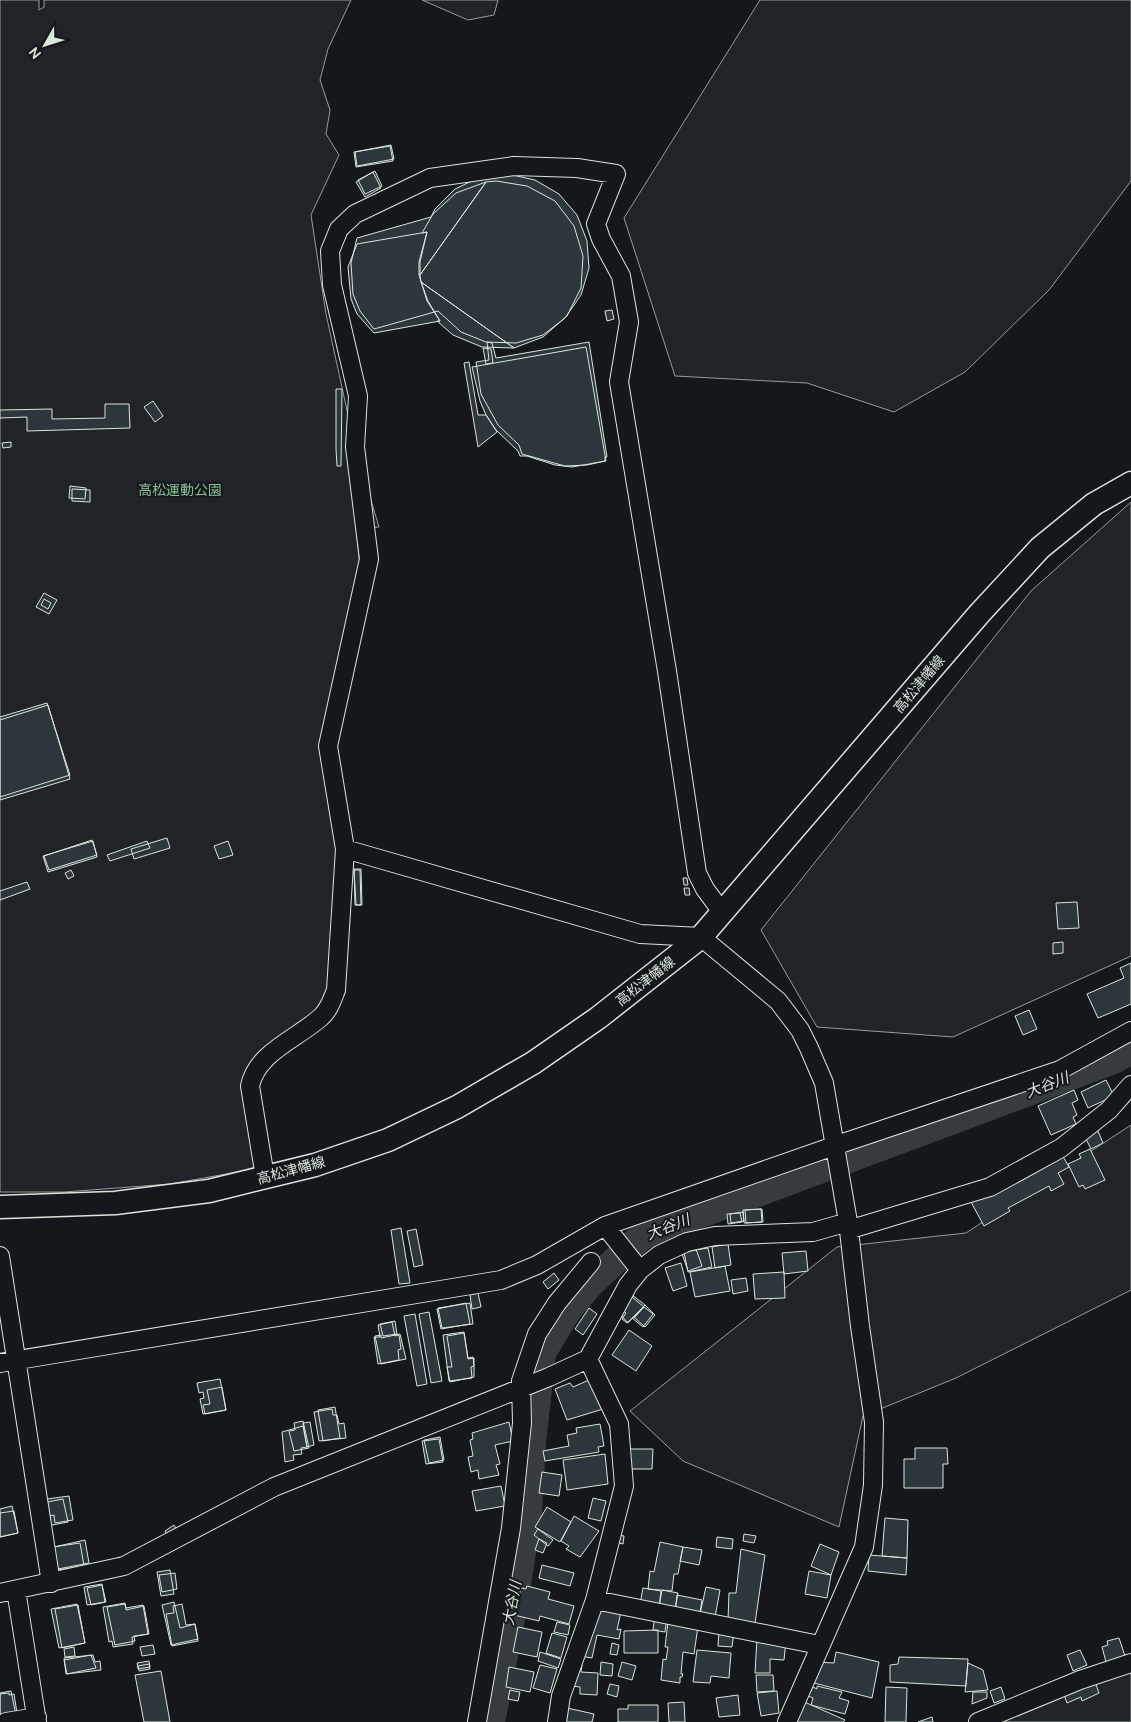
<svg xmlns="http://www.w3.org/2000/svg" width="1131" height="1722" font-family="Ubuntu,'Noto Sans JP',sans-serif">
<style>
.green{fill:#202428;stroke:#939e99}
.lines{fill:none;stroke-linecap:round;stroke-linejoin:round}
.river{stroke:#363b3e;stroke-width:28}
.building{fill:#2c363c;stroke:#d8e6dc}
.minor-casing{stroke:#d8e6dc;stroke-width:20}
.major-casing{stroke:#d8e6dc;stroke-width:25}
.minor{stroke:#14181c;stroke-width:18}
.major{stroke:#14181c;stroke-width:22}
.labels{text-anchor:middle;stroke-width:4;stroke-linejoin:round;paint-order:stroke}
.park-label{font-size:14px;fill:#8ac095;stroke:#14181c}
.street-label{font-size:14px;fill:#d8e6dc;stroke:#14181c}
.water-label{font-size:15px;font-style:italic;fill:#d8e6dc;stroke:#14181c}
</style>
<rect width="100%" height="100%" fill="#14181c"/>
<!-- green -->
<path class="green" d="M0,0h39v10l5,-3v-7h307l-23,49 -8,31 10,30 -4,24 13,21 -28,60 15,99 29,133 24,80 -23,2 4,39 -39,176 19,92 -13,166 -75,61 8,105 -90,16 -106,8h-64z
M422,0h76l-4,15 -26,5z
M760,0h371v181l-82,109 -84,82 -71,40 -87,-29 -132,-7 -51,-158z
M1131,502v454l-178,81 -136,-10 -56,-97 270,-339z
M1131,1125v165l-175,88 -93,38 -24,111 -156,-66 -53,-50 207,-164 129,-14z
M1131,1663v59h-143z"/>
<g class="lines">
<!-- river -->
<path class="river" d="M491,1722l23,-118 14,-91 4,-70 10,-90 26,-43 23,-27 51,-47 472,-176 17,-10"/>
</g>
<!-- building -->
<path class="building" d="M391,145l3,14 -37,7 -2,-14z
M390,146l3,15 -37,6 -2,-15z
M375,171l7,15 -17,8 -7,-14z
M373,172l8,16 -16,9 -9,-15z
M508,174l27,6 24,14 18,21 10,26 2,27 -8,27 -16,23 -22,17 -27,8 -30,-1 -25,-10 -23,-21 -64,18 -14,-18 -7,-17 -2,-31 6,-25 74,-21 4,-8 20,-20 25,-12z
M496,181l31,5 28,15 19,25 9,30 -2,32 -14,28 -24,21 -29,11 -93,-66 -1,-7 66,-93z
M486,182l-66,93v-13l7,-30 -5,1 11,-19 23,-21z
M427,232l-8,30v13l8,26 13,20 -66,12 -17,-19 -6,-15 -3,-32 9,-23z
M421,282l93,66 -32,-1 -29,-12 -16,-14h3l-12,-20z
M612,310l2,9 -7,2 -2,-10z
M487,342l5,1 4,15 93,-16 18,115h-2v4l-18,4 -22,1 -43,-12 -3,-9 -21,-20 -17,-31 -5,-32 13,-2z
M586,347l20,114 -34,6 -17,-2 -28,-9h-7l-2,-5 -22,-21 -10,-15 -6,-14 -8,-34z
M483,348l8,1 2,14 -7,1z
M469,362l9,53h8l11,17 -19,15 -14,-84z
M336,389h6l-1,77h-4l-1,-17z
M153,401l10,15 -8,6 -11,-15z
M105,404h24l1,24 -103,3v-14l-27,1v-8l52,-1v10l53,-1z
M11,442v5l-8,1 -1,-5z
M70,486l16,2 -1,11 -16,-1z
M72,489l18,1v12l-18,-1z
M44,593l13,7 -8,14 -13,-7z
M44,599l7,4 -3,6 -7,-4z
M47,703l23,72 -70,22v-80z
M48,705l22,74 -70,21v-80z
M167,838l3,10 -36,11 -3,-10z
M92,840l5,15 -48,15 -5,-14z
M93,841l4,16 -49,15 -5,-16z
M147,841l3,7 -40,13 -3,-6z
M228,841l5,14 -14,4 -5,-13z
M354,869h7l1,36h-6z
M71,870l3,6 -6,3 -3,-6z
M354,870h6l1,35h-6z
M683,878h4l1,7h-4z
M27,882l3,7 -30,11v-9z
M684,888h5l1,7h-5z
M1077,902l2,26 -21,1 -2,-26z
M1063,942v11l-10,1v-11z
M1131,963v41l-33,14 -11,-24 37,-16 -4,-10z
M1029,1010l8,19 -14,6 -8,-19z
M1106,1080l8,16 -26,12 -7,-16z
M1074,1090l4,10 -6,3 5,12 -4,2 3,7 -25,11 -13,-29z
M1097,1129l6,14 -12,6 -7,-14z
M1090,1149l15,31 -20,9 -2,-4 -4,2 -11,-23 13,-6 -2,-4z
M1061,1153l8,14 -11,6 6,11 -13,7 -2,-5 -41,22 2,3 -26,15 -13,-24z
M761,1209l1,13 -18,1 -1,-13z
M762,1209l1,13 -17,1 -1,-13z
M743,1212l1,9 -13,2 -1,-9z
M740,1213l2,9 -14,2 -1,-10z
M401,1228l9,55 -11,1 -8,-54z
M416,1229l7,36 -9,2 -7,-36z
M728,1244l3,21 -16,3 -3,-21z
M708,1248l4,19 -24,5 -4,-20z
M696,1249l6,17 -14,5 -6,-17z
M806,1251l2,20 -24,3 -2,-21z
M681,1263l6,23 -14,5 -8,-23z
M725,1266l5,25 -35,6 -5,-25z
M784,1272l1,26 -30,1 -2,-25z
M554,1273l5,7 -11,9 -5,-7z
M746,1278l2,13 -15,3 -2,-14z
M478,1293l3,14 -9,2 -2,-14z
M631,1294l14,11 -17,18 -10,-11z
M632,1297l12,10 -17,16 -5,-4 4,-6 -4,-3z
M466,1303l4,21 -29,5 -4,-20z
M470,1303l3,21 -31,4 -4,-20z
M645,1305l10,10 -10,12 -11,-10z
M644,1307l9,7 -10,13 -11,-9 3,-1z
M589,1308l8,6 -14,21 -8,-6z
M429,1312l13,69 -11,2 -12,-69z
M415,1314l12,70 -10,2 -13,-70z
M395,1321l2,13 -14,2 -3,-12z
M392,1322l3,14 4,-1 2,14 -3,1 1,10 -21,4 -4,-27h6l-2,-12z
M629,1330l23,16 -16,25 -24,-16z
M464,1332l4,26 5,-1 1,9 -3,1 1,11 -23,3 -6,-46z
M464,1333l4,26 6,-1v19l-24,5 -3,-15h5l-5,-31z
M400,1334l6,25 -25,5 -6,-28 6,-1v3z
M220,1379l6,31 -23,4 -3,-15 4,-1 -1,-6 -4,1 -2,-10z
M589,1380l14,29 -36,11 -12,-31 15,-6 3,4z
M222,1387l4,23 -21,4 -2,-9 7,-1 -3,-14z
M335,1407l5,31 -17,3 -5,-31z
M332,1409l1,6h4l2,9 5,-1 2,15 -27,3 -5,-29z
M303,1421l6,27 -15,3 -5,-20 6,-1 -1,-7z
M310,1422l4,23 -7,2 -4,-24z
M509,1422l4,19 -18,4 5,19 -4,1 3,10 -20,4 -1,-9 -7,2 -3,-15 5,-1 -3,-16 3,-1 -1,-6z
M600,1424l4,22 -6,1 1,5 -54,9 -2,-10 26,-5 -2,-11 10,-2 -1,-5z
M303,1426l4,21 -6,1 1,6 -9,1 1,5 -9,2 -3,-30z
M440,1437l4,23 -15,3 -5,-23z
M439,1439l4,23 -17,2 -4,-23z
M915,1448h32l1,16h-5v24h-39v-29h11z
M629,1449h24l-1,20h-25z
M605,1454l3,30 -41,6 -4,-30z
M542,1472l20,3 -3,21 -20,-3z
M501,1486l4,20 -29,5 -4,-20z
M69,1496l4,24 -18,3 -1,-8 -4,1 -3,-17z
M593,1498l13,3 -5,20 -13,-3z
M63,1499l5,23 -21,4 -5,-23z
M12,1506l6,27 -18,4v-28z
M547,1507l24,15 -11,20 -25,-15z
M14,1511l4,22 -18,4v-24z
M574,1516l25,15 -19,26 -14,-8 3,-3 -8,-5z
M885,1518l23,2 -1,38 -25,-2z
M174,1525l2,4 -9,6 -2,-4z
M538,1529l15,11 -5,6 -14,-11z
M613,1534l11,2 -1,8 -11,-3z
M744,1534l12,2 -2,7 -11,-2z
M717,1537l16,2 -1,10 -16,-2z
M539,1539l8,4 -4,10 -8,-3z
M85,1540l4,23 -31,6 -4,-22z
M660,1542l23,5 -5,27h-4l-2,17 -24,-2 2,-18 4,1z
M80,1543l4,23 -27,4 -4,-23z
M820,1544l19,8 -8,23 -20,-9z
M683,1547l19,3 -3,15 -19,-4z
M741,1549l24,6 -10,68 -27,-3 1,-27h7z
M869,1555l38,3 -1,17 -38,-4z
M542,1565l32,8 -4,13 -31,-8z
M170,1570l4,24 -13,2 -4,-24z
M809,1571l22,4 -4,23 -22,-4z
M175,1573l2,16 -15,3 -3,-17z
M102,1584l3,18 -18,3 -3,-18z
M102,1585l4,17 -15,3 -4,-17z
M527,1586l23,6 -2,7 26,7 -5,18 -29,-8 -1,5 -25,-6 7,-27 5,1z
M706,1587l14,3 -5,27 -15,-3z
M643,1588l18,3 -2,16 -19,-3z
M662,1590l16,3 -3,17 -16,-3z
M677,1595l25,5 -3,18 -24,-6z
M596,1601l26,6 -5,23 4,-1 -2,10 -22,-4 -5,23 -11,-2z
M174,1602l6,26 15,-4 3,15 -27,6 -9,-40z
M125,1603l1,5 17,-3 5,29 -16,3 1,7 -20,3 -1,-6 -3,1 -6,-35z
M77,1604l8,39 -26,5 -8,-39z
M125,1604l1,6 18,-4 5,28 -15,2 1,5 -20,4 -8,-38z
M182,1604l4,21 9,-1 3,17 -26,5 -6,-32 8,-1 -1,-7z
M78,1605l7,38 -23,5 -7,-39z
M655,1615l12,2 -2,15 -12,-2z
M557,1622l13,3 -2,10 -14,-3z
M668,1622l30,4 -4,28 -11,-2 -2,22h2l-1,3h-2v6l-19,-3 2,-21 3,1 2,-13h-3z
M518,1627l24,5 -5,25 -24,-5z
M658,1630v23h-34v-22z
M719,1630l15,2 -2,15 -14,-1z
M552,1633l15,4 -6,21 -15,-5z
M1119,1638l6,18 -19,6 -4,-15 6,-2 -1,-4z
M757,1639l29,1 -2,20 -14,-1v14h-15z
M612,1643l7,2 -2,10 -7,-1z
M153,1645l2,9 -13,2 -2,-9z
M74,1647l1,9 -10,1 -1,-8z
M697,1650l34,3 -2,25 -18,-2 -1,7 -17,-1z
M1080,1650l7,15 -14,6 -6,-16z
M540,1652l21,7 -3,9 -20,-7z
M836,1652l43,10 -7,36 -58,-15 4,-21 16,1z
M91,1655l5,13 -29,6 -3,-14z
M93,1655l2,7 5,-1 1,9 -35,4 -2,-16z
M899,1657l69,2 -2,27 -76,-4v-17l8,-1z
M149,1661l1,6 -12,2 -1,-6z
M601,1662l12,2 -1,12 -12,-1z
M622,1662l14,4 -4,14 -14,-4z
M968,1663l15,7 5,20 -23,2z
M149,1664l1,5 -11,2 -1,-5z
M540,1665l17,4 -7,24 -17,-5z
M573,1665h9l-1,7 17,1 -1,22 -17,-1v-7l-8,-1z
M509,1667l25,5 -4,20 -24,-5z
M161,1671l9,51h-26l-9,-47z
M756,1675h17l1,16 -17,1z
M1094,1679l5,14 -17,8 -1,-4 -14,6 -4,-11z
M610,1684l9,2 -2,11 -10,-3z
M817,1686l25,6 -3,6 10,3 -4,13 -34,-9 2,-7 -5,-2 5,-9 4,2z
M886,1687l21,1 -1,34h-21z
M1001,1687l4,12 -11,4 -4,-12z
M510,1690l10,2 -2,9 -10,-2z
M11,1691l5,24 -16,3v-25z
M777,1691l2,22 -18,3 -4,-23z
M973,1692h14v6l-15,6z
M9,1693v2l5,-1 3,19 -17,4v-23z
M738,1695l2,20 -21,2 -3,-19z
M800,1700l45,20 -2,2h-53z
M684,1702l1,20h-16l-1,-19z
M628,1705h30v17h-40v-13h10z
M567,1708l27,6 -2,8h-28z
M932,1717l1,5h-15z"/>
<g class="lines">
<!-- minor casing -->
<g class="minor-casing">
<path id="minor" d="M345,849l295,85 61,3 77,64 22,29 9,18 15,35 24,139 12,104 14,96 -1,63 -9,62 -77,175
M265,1177l-15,-91c7,-34 47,-47 71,-69 8,-7 11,-17 15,-27l9,-141 -17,-103 41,-187 -14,-112 3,-51 -26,-111 -2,-34 9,-22 16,-15 75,-36 84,-12 63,2 39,6 -20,50 5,15 20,37 8,46 -10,60 48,289 30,202 8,16 17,23
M605,1226l229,-80 226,-76 71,-39
M848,1230l142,-43 71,-39 48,-38 22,-25
M0,1256l51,327
M0,1363l501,-83 36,-15 68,-39 35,44
M16,1590l21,132
M0,1593l124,-27 150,-79 275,-110 39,-18 40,-74 12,-15 19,-15 28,-13 28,-6 98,-4 35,-10
M595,1600l224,45
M6,1722l31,-5
M477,1722l34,-194 11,-105 -1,-42 16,-47 20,-31 34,-41
M557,1722l4,-26 34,-96 29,-114 -5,-62 -31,-65
M978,1722l102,-42 51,-17"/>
</g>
<!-- major casing -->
<g class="major-casing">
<path id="major" d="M0,1207l115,-4 94,-12 106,-26 73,-25 69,-33 76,-44 65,-45 103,-81 278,-323 61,-66 54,-44 37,-21"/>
</g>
<!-- minor -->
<use href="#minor" class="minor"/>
<!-- major -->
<use href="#major" class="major"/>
</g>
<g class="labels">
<!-- park labels -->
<g class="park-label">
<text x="180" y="495">高松運動公園</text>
</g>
<!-- street labels -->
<g class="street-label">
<text transform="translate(919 684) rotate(-50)" y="5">高松津幡線</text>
<text transform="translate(645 981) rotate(-38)" y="5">高松津幡線</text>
<text transform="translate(291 1170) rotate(-15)" y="5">高松津幡線</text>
</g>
<!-- water labels -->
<g class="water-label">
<text transform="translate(1047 1085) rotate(-21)" y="5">大谷川</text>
<text transform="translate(668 1227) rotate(-21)" y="5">大谷川</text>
<text transform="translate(512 1603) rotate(-80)" y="5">大谷川</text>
</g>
</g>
<!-- north arrow -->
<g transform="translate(45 45) rotate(231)" stroke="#14181c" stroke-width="4" paint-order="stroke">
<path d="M0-4L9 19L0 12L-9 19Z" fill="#d8e6dc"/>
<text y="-8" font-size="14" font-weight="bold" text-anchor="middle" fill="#d8e6dc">N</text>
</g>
</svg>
